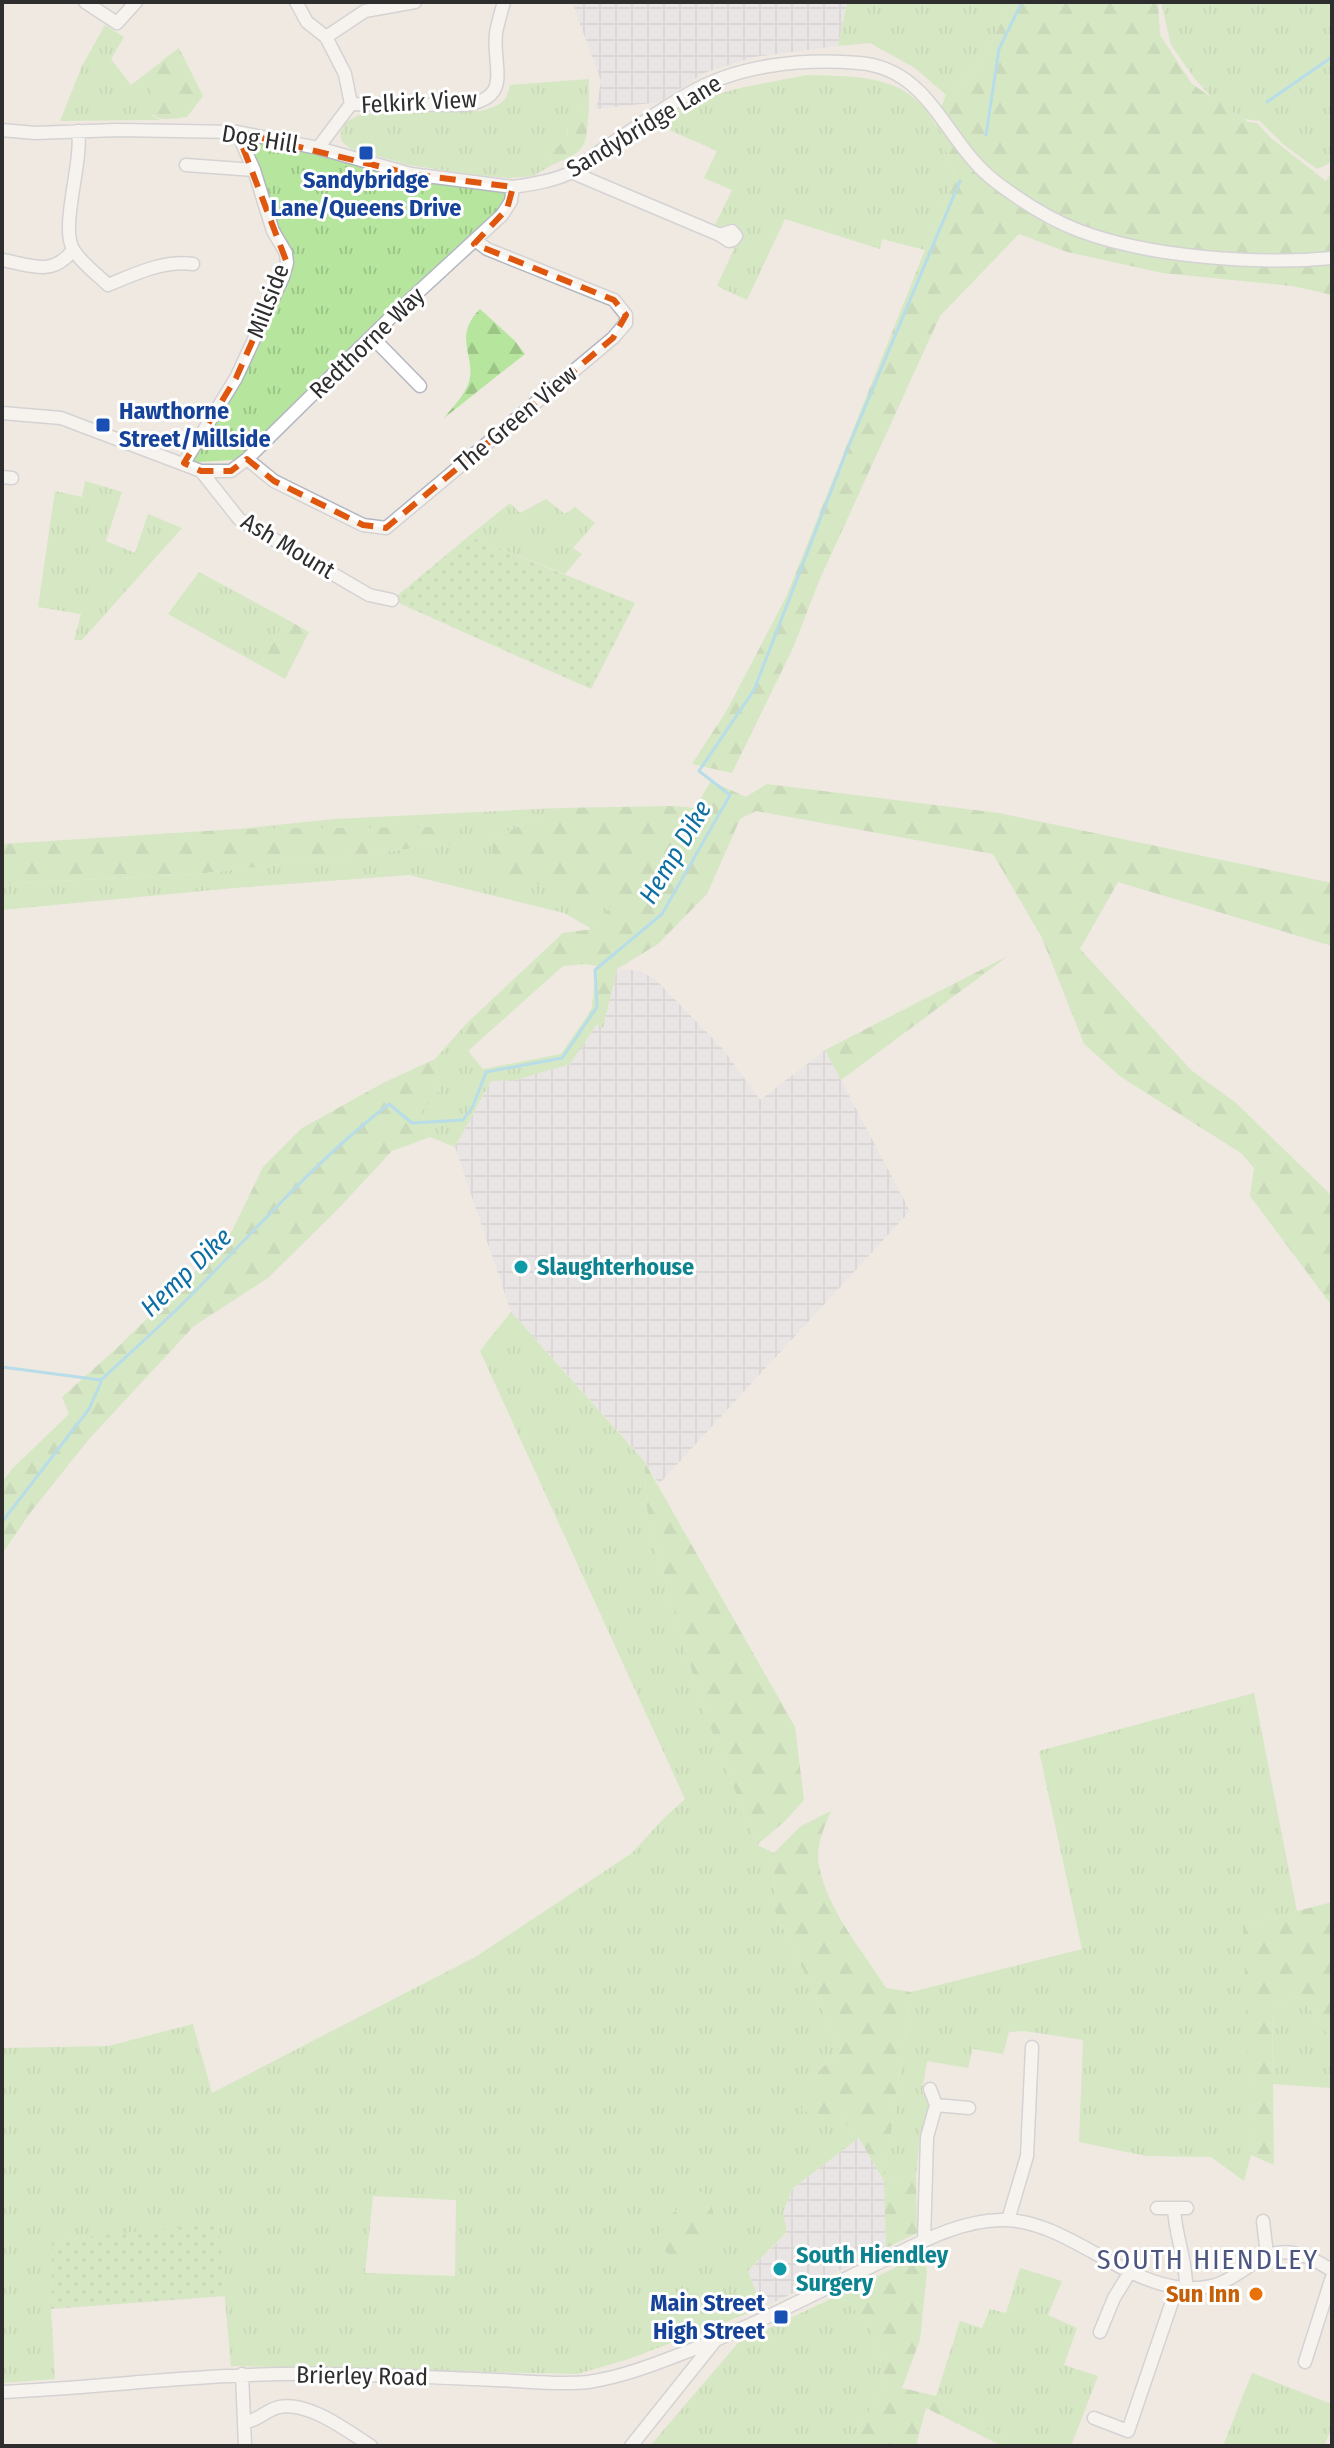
<svg xmlns="http://www.w3.org/2000/svg" width="1334" height="2448" font-family="'Fira Sans Condensed',sans-serif">
<style>
.industrial{fill:url(#industrial-grid)}
.grass{fill:url(#grass-tufts);fill-rule:evenodd}
.forest{fill:url(#forest-firs)}
.garden{fill:url(#garden-dots)}
.lines{fill:none;stroke-linecap:round;stroke-linejoin:round}
.stream{stroke:#75cff0;stroke-width:3}
.minor-casing{stroke:#b4b7c1;stroke-width:15}
.minor{stroke:#fff;stroke-width:12}
.marked{fill:none;stroke:#df570e;stroke-width:6;stroke-dasharray:16 10;stroke-linejoin:round}
.transit-dot{fill:#1a4fb4;stroke:#fff;stroke-width:3}
.culture-dot{fill:#0f9aa8;stroke:#fff;stroke-width:3}
.food-dot{fill:#e8710a;stroke:#fff;stroke-width:3}
.labels{text-anchor:middle;stroke-width:6;stroke-linejoin:round;paint-order:stroke}
.street-label{font-size:24px;fill:#2e2e2e;stroke:#fff}
.transit-label{font-size:24px;font-weight:bold;fill:#164399;stroke:#fff}
.culture-label{font-size:24px;font-weight:bold;fill:#0d838f;stroke:#fff;text-anchor:start}
.food-label{font-size:24px;font-weight:bold;fill:#c56008;stroke:#fff;text-anchor:end}
.water-label{font-size:26px;font-style:italic;fill:#0d6fa3;stroke:#fff}
.quarter-label{font-size:28px;letter-spacing:2px;fill:#4d5680;stroke:#fff}
</style>
<defs>
<pattern id="industrial-grid" width="8" height="8" patternUnits="userSpaceOnUse" patternTransform="scale(2)"><rect width="8" height="8" fill="#e3e1e8"/><path d="M0 4h8M4 0v8" fill="none" stroke="#c3c1c7"/></pattern>
<pattern id="grass-tufts" width="24" height="20" patternUnits="userSpaceOnUse" patternTransform="scale(2)"><rect width="24" height="20" fill="#b6e59e"/><path d="M3 7l-1-3M5 7V3M7 7l1-3M15 17l-1-3M17 17v-4M19 17l1-3" fill="none" stroke="#9dc588"/></pattern>
<pattern id="forest-firs" width="22" height="20" patternUnits="userSpaceOnUse" patternTransform="scale(2)"><rect width="22" height="20" fill="#b6e59e"/><path d="M5 1l3.5 6h-7zM16 11l3.5 6h-7z" fill="#9dc588"/></pattern>
<pattern id="garden-dots" width="8" height="8" patternUnits="userSpaceOnUse" patternTransform="scale(2)"><rect width="8" height="8" fill="#b6e59e"/><path d="M2 2h.1M6 6h.1" fill="none" stroke="#9dc588" stroke-width="1.8" stroke-linecap="round"/></pattern>
</defs>
<rect width="100%" height="100%" fill="#efe9e1"/>
<!-- industrial -->
<path class="industrial" d="M572,2h275l-9,44 -84,11 -50,16 -44,29 -64,7 5,-28z
M617,969l24,2 15,9 67,69 37,51 65,-50 85,161 -251,273 -15,-24 -133,-148 -56,-165 36,-66 25,-1 54,-16 27,-40 6,4z
M859,2138l25,43 2,67 -124,60 -14,-37 39,-38 -4,-21 10,-24z"/>
<!-- grass -->
<path class="grass" d="M847,2h164l-29,61 -36,32 -31,-27 -45,-25 -32,3z
M1161,2h171v157l-4,5 -11,5 -33,-24 -24,-24 -16,-2 -31,-20 -18,-20 -24,-34z
M105,25l19,12 -13,22 20,26 30,-23 -9,14 3,24 -3,16 8,4 -100,1 22,-55z
M807,75c49,2 99,-2 127,47 9,16 14,36 21,53l-30,75 -43,-11 -2,10 -95,-30 -38,81 -30,-14 17,-37 -25,-12 23,-47 -28,-12 13,-27 -66,-29 27,-17 62,-17z
M589,79v31l-8,-3 -13,20 -3,14 -15,14 2,10 -19,11 -23,2 -42,-4 -59,-9 -58,-16 -9,-7 -2,-8 6,-12 15,-8 119,-3c19,-5 26,-7 30,-26z
M237,132l174,42 102,13 -2,14 -264,258 -63,4 26,-40 77,-160z
M85,481l37,11 -16,49 29,12 13,-39 34,14 -100,112h-8l7,-26 -43,-7 17,-116 27,6z
M546,499l19,15 10,-7 20,16 -22,25 9,6 -17,20 -96,-38 41,-33 10,10z
M199,572l87,47 -26,46 -92,-51z
M559,808l-66,30 121,65 -22,26 -28,-16 -155,-38 -175,13 -232,22v-26l195,-10 260,-31 2,-15 -221,1 97,-10z
M592,1009l-2,11 7,4 -27,40 -54,16 -25,1 -36,66 -25,-10 -9,-25 18,-22 -4,-31 31,-35c-4,24 3,28 17,45l78,-15z
M511,1312l133,149 4,61 47,160 23,67 39,96 17,8 1,58 66,138 -27,27 25,41 20,21 -66,50 -10,24 4,20 -39,39 14,37 -133,51 -52,15 -346,-8 -13,-142 -166,17 -1,68 4,70 -53,4v-335l106,-2 85,-22 19,69 265,-137 155,-103 32,-35 21,-19 -205,-448zM373,2196l83,4 -1,76 -90,-3z
M1254,1693l43,218 -53,14 7,230 -7,26 -33,-24 -65,-1 -67,-14 4,-102 -58,-9 -16,1 -6,22 -30,-5 -5,19 -41,-7 -5,30 7,12 -9,33 -4,40 -32,5 27,-189 171,-43 -43,-198z
M1301,1997l31,43v48l-59,-4 -1,-81z
M1020,2268l42,13 -14,34 29,13 -13,37 34,11 -27,70h-57l-78,-50 24,-75 22,7 8,-19 16,4z
M839,2295l26,25 14,29 5,37 -32,55 1,5h-203l88,-103z
M1252,2373l80,31v23l-8,19h-101z"/>
<!-- forest -->
<path class="forest" d="M1011,2h147l2,33 32,49 56,38 9,1 14,15 55,43 6,-9v123l-39,-9 -130,-13 -96,-21 -48,-18 -79,82 -121,265 -26,67 -61,125 -40,-9 35,-54 59,-113 169,-422 -20,-53 11,-27 36,-32z
M179,48l24,48 -16,21c-13,1 -30,7 -38,-7 8,-15 1,-18 3,-33 2,-12 17,-22 27,-29z
M581,107l8,3c-4,37 0,40 -37,55l-2,-10c9,-11 23,-17 16,-34z
M480,309l35,32 10,13 -81,64c7,-9 18,-20 23,-31 13,-28 -17,-48 13,-78z
M286,619l23,13 -24,47 -25,-14z
M711,781l35,16 21,-13 232,29 333,70v63l-214,-64 -38,67 111,121 45,33 93,90 3,4v109l-82,-110 4,-28 -13,-15 -120,-76 -37,-33 -42,-106 -49,-84 -237,-43 -16,8 -33,75 -49,50 -41,25 -14,59 -13,-8 7,-54 -12,-2 -22,2 -95,85 -5,-11 3,-16 97,-91 29,-4 21,-26 -122,-30 2,-35 66,-30 115,-2 21,2z
M460,827l-3,16 -260,31 -195,10v-40l236,-15z
M1008,956l-167,124 -16,-30z
M435,1059l4,31 -18,22 9,25 -38,14 -54,58 -70,69 -74,48 -105,113 -59,74 -28,41v-72l11,-14 56,-54 -7,-17 54,-48 90,-88 26,-30 31,-64 39,-39 81,-45z
M644,1461l151,266 9,73 -19,21 -28,24 -39,-96 -23,-67 -47,-160z
M831,1811c-7,16 -16,37 -12,55 9,45 43,84 67,122l25,4 -27,189 32,-5 1,57 -31,15 -2,-67 -25,-43 -20,-21 -38,-6 13,-35 27,-27 -66,-138 -1,-58 27,-27z
M1332,1902v138l-31,-43 -29,6 2,162 -23,-10 -8,-230z
M703,2190c20,33 11,40 -7,71l-15,3 -16,-13 -7,-11 11,-24z
M923,2254l4,17 -7,69 -18,48 34,8 78,50h-12l-76,-38 -10,38h-63l-1,-5 32,-55 -5,-37 -14,-29 -26,-25z"/>
<!-- garden -->
<path class="garden" d="M469,536l166,67 -44,86 -199,-89z
M218,2223l8,73 -175,13 1,-68z"/>
<g class="lines">
<!-- stream -->
<path class="stream" d="M1267,102l65,-45
M986,135l13,-86 23,-47
M2,1367l99,13c34,-32 70,-63 102,-97 60,-61 118,-127 186,-179l23,19 51,-3 10,-14 13,-34 76,-14 35,-51 -2,-37 67,-56 68,-119 -31,-24 55,-81 93,-240 113,-269
M2,1522l87,-113 12,-27"/>
<!-- minor casing -->
<g class="minor-casing">
<path id="minor" d="M85,2l32,21 19,-21
M296,2l11,20 19,15 19,37 6,30
M326,37l39,-26 50,-9
M2,130l33,3 82,-3 120,2 81,16 93,26 102,13c19,-3 41,-6 59,-15 8,-5 16,-12 24,-18 31,-20 60,-42 92,-60 49,-29 114,-36 171,-31 73,6 86,81 137,119 25,19 55,38 84,49 69,26 179,34 252,27
M78,131c5,31 -18,95 -5,118 7,13 24,25 35,36 27,-11 55,-25 85,-21
M318,148l33,-44 113,1c50,-7 28,-37 32,-72 2,-11 5,-21 8,-31
M186,165l68,5
M571,172l149,63 9,6 4,-1 3,-4 -4,-5 -12,4
M2,260c30,5 50,17 71,-10
M372,337l48,49
M2,413l59,5 140,53h30l16,-12 141,-139 114,-105 9,-14 2,-14
M247,459l27,22 89,44 23,3 227,-190 13,-15v-8l-12,-15 -127,-51 -12,-9
M184,463l52,-85 47,-101 4,-14 -1,-10 -13,-22 -19,-61 -17,-38
M201,471l38,48 130,76 23,5
M2,477l10,1
M930,2089l6,16 33,3
M1157,2208h30
M1174,2208c1,28 13,53 12,80
M1008,2220l19,-64 5,-109
M1263,2221l4,33
M924,2241l3,-104 9,-32
M1100,2332l14,-34 16,-26
M1305,2362l27,-85
M242,2374l3,72
M2,2392c107,-5 213,-20 321,-18 58,1 116,3 174,6 30,1 61,5 91,2 33,-5 62,-16 93,-28 66,-25 128,-58 191,-88 40,-19 85,-46 130,-46 62,-1 118,63 182,68 13,1 30,-1 41,-7 30,-15 44,-39 82,-24 9,3 17,9 25,13
M1094,2418l34,13 49,-144
M245,2422c13,-1 21,-12 34,-15 30,-6 68,24 92,39
M631,2446l84,-105"/>
</g>
<!-- minor -->
<use href="#minor" class="minor"/>
</g>
<!-- marked area -->
<path d="M0 0H1334V2448H0ZM237,132l174,42 102,13 -6,22 -33,35 140,56 12,15 -13,23 -227,190 -23,-3 -89,-44 -27,-22 -16,12h-30l-17,-8 52,-85 51,-115z" fill="#efe9e1" fill-opacity=".55" fill-rule="evenodd"/>
<path class="marked" d="M237,132l174,42 102,13 -6,22 -33,35 140,56 12,15 -13,23 -227,190 -23,-3 -89,-44 -27,-22 -16,12h-30l-17,-8 52,-85 51,-115z"/>
<!-- markers -->
<g class="transit-dot">
<rect x="358" y="145" width="16" height="16" rx="4"/>
<rect x="95" y="417" width="16" height="16" rx="4"/>
<rect x="773" y="2309" width="16" height="16" rx="4"/>
</g>
<g class="culture-dot">
<circle cx="521" cy="1267" r="8"/>
<circle cx="780" cy="2269" r="8"/>
</g>
<circle class="food-dot" cx="1256" cy="2294" r="8"/>
<g class="labels">
<!-- street labels -->
<g class="street-label">
<text transform="translate(419 102) rotate(-3)" y="8">Felkirk View</text>
<text transform="translate(644 126) rotate(-31)" y="8">Sandybridge Lane</text>
<text transform="translate(260 139) rotate(9)" y="8">Dog Hill</text>
<text transform="translate(268 301) rotate(-69)" y="8">Millside</text>
<text transform="translate(367 343) rotate(-44)" y="8">Redthorne Way</text>
<text transform="translate(516 419) rotate(-40)" y="8">The Green View</text>
<text transform="translate(288 546) rotate(31)" y="8">Ash Mount</text>
<text transform="translate(362 2376) rotate(1)" y="8">Brierley Road</text>
</g>
<!-- transit labels -->
<g class="transit-label">
<text x="366" y="188">Sandybridge<tspan x="366" dy="28">Lane/Queens Drive</tspan></text>
<text x="119" y="419" text-anchor="start">Hawthorne<tspan x="119" dy="28">Street/Millside</tspan></text>
<text x="765" y="2311" text-anchor="end">Main Street<tspan x="765" dy="28">High Street</tspan></text>
</g>
<!-- culture labels -->
<g class="culture-label">
<text x="537" y="1275">Slaughterhouse</text>
<text x="796" y="2263">South Hiendley<tspan x="796" dy="28">Surgery</tspan></text>
</g>
<!-- food labels -->
<g class="food-label">
<text x="1240" y="2302">Sun Inn</text>
</g>
<!-- water labels -->
<g class="water-label">
<text transform="translate(675 852) rotate(-59)" y="9">Hemp Dike</text>
<text transform="translate(186 1272) rotate(-44)" y="9">Hemp Dike</text>
</g>
<!-- quarter labels -->
<g class="quarter-label">
<text x="1208" y="2269">SOUTH HIENDLEY</text>
</g>
</g>
<!-- border -->
<rect width="1334" height="2448" fill="none" stroke="#2e2e2e" stroke-width="8"/>
</svg>
